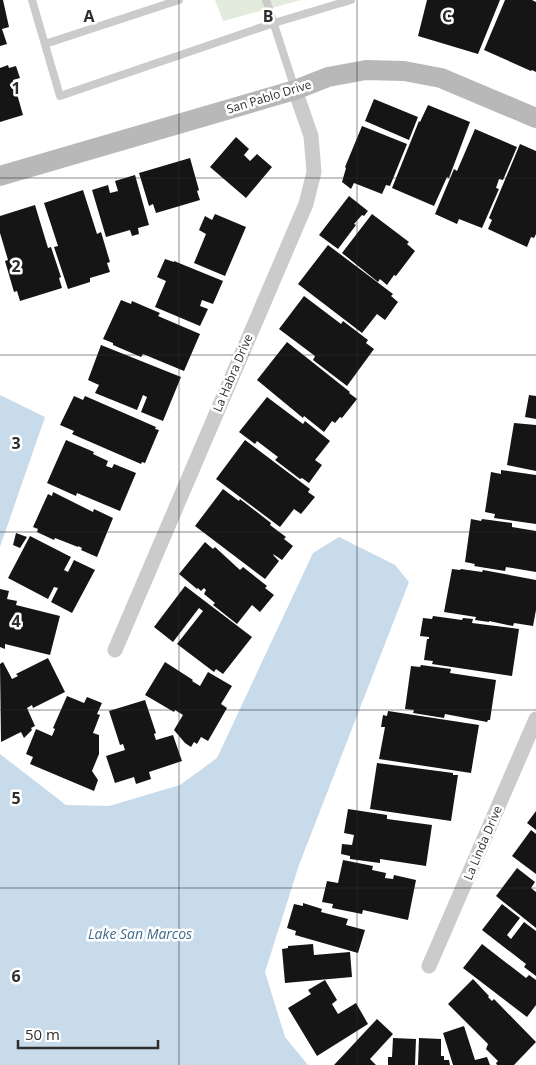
<svg xmlns="http://www.w3.org/2000/svg" width="536" height="1065" font-family="'Open Sans',sans-serif">
<style>
.green{fill:#e3ebdc}
.water{fill:#c8dbea}
.building{fill:#151515}
.lines{fill:none;stroke-linecap:round;stroke-linejoin:round}
.lane{stroke:#cbcbcb;stroke-width:8}
.street{stroke:#cbcbcb;stroke-width:15}
.secondary{stroke:#b8b8b8;stroke-width:20}
.grid{fill:none;stroke:#2e2e2e;stroke-width:1;stroke-opacity:0.55}
.labels{text-anchor:middle;stroke-width:5;stroke-linejoin:round;paint-order:stroke}
.street-label{font-size:12px;fill:#2e2e2e;stroke:#fff}
.water-label{font-size:14px;font-style:italic;fill:#3f6b8c;stroke:#fff}
.grid-label{font-size:16px;text-anchor:middle;font-weight:bold;fill:#2e2e2e;stroke:#fff;stroke-width:5;stroke-linejoin:round;paint-order:stroke}
</style>
<rect width="100%" height="100%" fill="#fff"/>
<!-- green -->
<path class="green" d="M215,0h86l-78,21z"/>
<!-- water -->
<path class="water" d="M0,395l45,22 -45,130z
M339,537l56,28 14,17 -110,283 -34,107 20,65 23,28h-308v-311l66,51 43,1 71,-21 37,-27 96,-205z"/>
<!-- building -->
<path class="building" d="M0,0h3l6,27 -7,2 5,15 -7,2z
M427,0h73l-22,54 -60,-18z
M505,0h27l4,2v70l-4,-2 -1,1 -47,-21z
M8,65l1,3 7,-2 4,12 -7,2 10,35 -23,7v-54z
M374,99l44,18 -9,23 -44,-19z
M428,105l42,17 -21,56 -2,-1 -13,29 -42,-18 27,-67 1,1z
M362,126l45,18 -17,42 -4,-1 -4,9 -28,-11 -3,6 -9,-7 4,-14 -1,-1z
M475,129l42,18 -14,33 -4,-1 -3,9 3,1 -17,39 -23,-9 -2,5 -22,-10 19,-45 3,2z
M236,137l13,12 -5,6 6,6 7,-7 15,13 -26,31 -36,-31z
M520,144l16,7v83l-2,4 -3,-1 -4,10 -39,-18 4,-9 -3,-2z
M190,158l9,32 -2,1 3,9 -44,13 -3,-9 -4,2 -10,-33z
M135,175l14,50 -11,3 1,6 -7,2 -2,-6 -24,7 -14,-47 16,-5 2,8 8,-2 -3,-10z
M83,190l14,44 4,-2 9,30 -3,1 3,9 -20,6v4l-22,7 -14,-42 4,-1 -14,-43z
M349,196l19,15 -4,5 -2,-1 -8,9 2,1 -18,24 -19,-14z
M35,205l13,43 3,-1 10,30 -2,1 3,10 -42,13 -3,-10 -3,1 -9,-31 3,-1 -8,-27v-17z
M215,214l31,13 -21,49 -31,-13 12,-29 -7,-4 6,-14 7,4z
M372,214l37,28 -2,2 8,7 -19,25 -2,-1 -7,10 -7,-6 -2,3 -36,-29z
M328,245l65,49 -2,2 7,6 -13,18 -8,-6 -15,19 -64,-49z
M165,259l9,3v-1l49,20 -10,23 -11,-4 -2,6 8,3 -8,17 -45,-19 11,-26 -9,-4z
M304,296l37,28 2,-3 25,19 -2,3 8,6 -27,37 -34,-26 2,-4 -36,-27z
M121,300l10,4 1,-3 28,12 -2,3 42,18 -16,37 -41,-17 -2,3 -28,-12v-2l-10,-4z
M287,342l63,50 -1,1 8,6 -15,19 -2,-1 -5,6 -3,-2 -8,11 -20,-16 -1,2 -46,-38z
M101,345l80,32 -18,44 -22,-9 6,-15 -4,-2 -6,15 -42,-17 4,-8 -11,-5z
M529,395l7,1v23l-11,-2z
M74,396l9,4 2,-4 71,31 -1,2 4,1 -14,33 -3,-1 -1,2 -69,-30 2,-3 -14,-6z
M267,397l36,27 2,-3 25,20 -15,19 7,5 -13,18 -7,-5 -2,1 -25,-19 3,-3 -21,-16 -2,3 -16,-12z
M514,423l22,2v46l-29,-6z
M66,440l28,12 -1,2 15,7 -2,5 6,2 2,-4 22,9 -16,38 -43,-18 -1,3 -29,-13z
M245,440l65,49 -2,3 7,5 -14,17 -7,-5 -14,18 -64,-48z
M501,470l35,5v49l-42,-6 1,-4 -10,-2 6,-40 10,2z
M223,489l16,12 1,-2 31,24 -1,2 16,12 -2,2 9,7 -11,14 -9,-6 1,2 5,5 -14,18 -70,-53z
M53,492l40,20 1,-3 19,9 -16,39 -16,-7 1,-2 -4,-2v1l-23,-9 -1,2 -17,-8 1,-3 -5,-2 15,-33 4,2z
M471,519l10,2 1,-2 30,4v4l24,4v41l-30,-5 -1,4 -31,-5 1,-2 -10,-2z
M16,533l11,4 -7,11 -7,-3z
M30,536l41,21 -7,13 4,2 6,-12 21,10 -23,43 -21,-11 7,-14 -4,-1 -6,12 -40,-21z
M205,542l8,7 2,-2 25,23 3,-3 24,19 -2,2 9,7 -14,17 -8,-7 -15,19 -24,-19 2,-2 -11,-9 2,-4 -2,-2 -3,3 -3,-3 -1,1 -18,-15z
M452,569l8,1 1,-1 21,3 1,-2 53,10v30l-3,16 -19,-3 -1,3 -24,-5v1l-14,-2 1,-3 -32,-5z
M185,586l67,51 -29,37 -7,-5 -2,3 -37,-28 26,-33 -4,-3 -26,34 -19,-15z
M0,589l9,2 -2,8 10,2 -1,4 44,11 -10,39 -45,-11v5l-5,-2z
M433,616l29,4 1,-2 10,1 -1,4 47,6 -7,47 -80,-12 1,-3 -9,-1 3,-21h2v-2l-9,-1 3,-18 9,1z
M48,658l17,34 -32,16 -1,-3 -5,3 8,18 -4,2 1,2 -8,8 -3,-6 -20,10 -1,-78 3,-2 9,17 6,-3 -2,-2z
M165,662l28,18 -1,1 8,5 8,-14 24,14 -11,18 6,4 -19,33 -7,-4 -4,7 -3,-2 -3,5 -6,-4 -11,-13 9,-15 -8,-5 -1,2 -29,-17z
M421,665l30,4 -1,4 46,7 -6,40h-2l-1,2 -42,-8 -1,4 -31,-5 1,-3 -9,-1 6,-43 9,1z
M67,696l17,7 3,-6 15,6 -5,11 3,1 -7,18 6,2v19l-7,17 6,9 -4,11 -64,-27 3,-7 -7,-3 10,-25 16,7 3,-7 -2,-1z
M145,700l11,33 -2,1 2,6 17,-5 9,26 -33,11 2,7 -15,5 -2,-7 -19,6 -9,-27 19,-6 -2,-6 -3,1 -11,-34z
M388,711l91,14 -8,48 -92,-14 6,-32h-4l2,-12 4,1z
M377,763l76,10v2h5l-7,46 -81,-12z
M348,809l39,6v4l45,6 -6,41 -46,-7v4l-30,-4v-3l-9,-2 1,-10 10,1 2,-10 -10,-2z
M536,811v19l-9,-7z
M531,830l5,4v40l-24,-18z
M343,860l30,6 -1,4 14,3 -1,5 8,1 1,-4 22,5 -8,40 -45,-10 -1,4 -30,-6 1,-4 -11,-2 5,-21 11,2z
M517,868l18,14 -4,6 5,4v36l-40,-32z
M303,903l19,6 -1,3 27,7 -2,6 19,5 -7,23 -63,-18 1,-4 -9,-3 7,-24 9,2z
M502,904l18,14 -13,17 4,4 13,-17 12,9v45l-12,-9 2,-3 -44,-34z
M313,944l1,11 36,-3 2,25 -67,6 -3,-34 6,-1v-2z
M482,944l44,34 3,-3 7,5v25l-9,12 -64,-49z
M473,979l16,17 -1,1 4,4 2,-2 42,43 -22,23h-17l-1,-2 2,-2 -12,-12 2,-5 -40,-40z
M325,980l12,20 -5,4 6,10 18,-11 12,21 -51,32 -29,-48 23,-14 -3,-4z
M377,1019l16,15 -23,25 6,6h-42z
M464,1026l11,34 12,-3 3,8h-37l-10,-32z
M393,1038l23,1 -1,26h-27v-8h4z
M419,1038l22,1v17h3v4h5l1,5h-32z"/>
<g class="lines">
<!-- lane -->
<path class="lane" d="M32,0l28,96 214,-73 77,-23
M266,0l29,89
M45,44l134,-44"/>
<!-- street -->
<path class="street" d="M115,650l191,-446 8,-32 -3,-36 -16,-46
M429,966l107,-247"/>
<!-- secondary -->
<path class="secondary" d="M0,176l295,-86 33,-13 38,-7 38,1 37,7 95,40"/>
</g>
<!-- grid -->
<path class="grid" d="M179,0v1065M357,0v1065M0,178h536M0,355h536M0,532h536M0,710h536M0,888h536"/>
<g class="labels">
<!-- street labels -->
<g class="street-label">
<text transform="translate(269 97) rotate(-17)" y="4">San Pablo Drive</text>
<text transform="translate(233 373) rotate(-67)" y="4">La Habra Drive</text>
<text transform="translate(483 843) rotate(-67)" y="4">La Linda Drive</text>
</g>
<!-- water labels -->
<g class="water-label">
<text x="140" y="939">Lake San Marcos</text>
</g>
</g>
<g class="grid-label">
<text x="89" y="22">A</text>
<text x="268" y="22">B</text>
<text x="447" y="22">C</text>
<text x="16" y="94">1</text>
<text x="16" y="272">2</text>
<text x="16" y="449">3</text>
<text x="16" y="627">4</text>
<text x="16" y="804">5</text>
<text x="16" y="982">6</text>
</g>
<!-- scale -->
<path d="M18 1040v8h140v-8" fill="none" stroke="#2e2e2e" stroke-width="2.5"/>
<text x="25" y="1040" font-size="15" fill="#2e2e2e" stroke="#ffffff" stroke-width="4" paint-order="stroke">50 m</text>
</svg>
